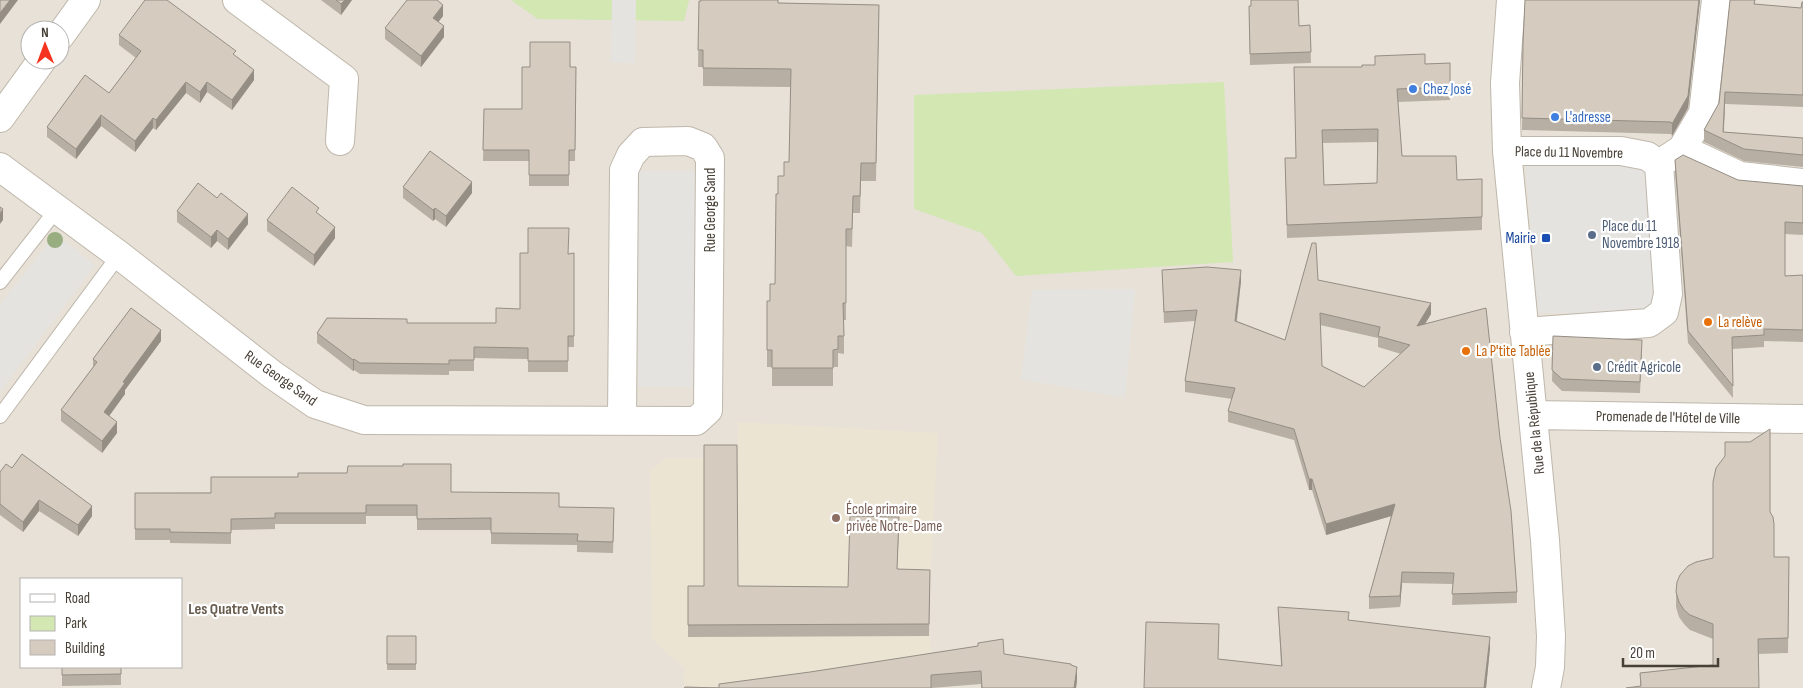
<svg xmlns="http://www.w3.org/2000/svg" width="1803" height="688" font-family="'Sofia Sans Condensed',sans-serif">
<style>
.residential{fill:#e7e1d7;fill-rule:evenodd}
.education{fill:#ece4d3}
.green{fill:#d2e7b2}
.parking{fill:#e5e3e0}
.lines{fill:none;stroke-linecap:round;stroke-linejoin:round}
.service-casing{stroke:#bfb7ab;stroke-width:16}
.minor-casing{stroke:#bfb7ab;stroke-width:30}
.service{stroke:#fff;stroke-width:14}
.minor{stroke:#fff;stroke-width:28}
.tree{fill:#98ae81}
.wall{fill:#b7afa3;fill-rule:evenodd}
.shaded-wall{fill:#958e85}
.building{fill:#d5cbbe;stroke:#958e85;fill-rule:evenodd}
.shop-dot{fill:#3f7fe0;stroke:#fff;stroke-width:2}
.service-dot{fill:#5c6f8a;stroke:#fff;stroke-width:2}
.transit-dot{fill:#1a4fb4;stroke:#fff;stroke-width:2}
.food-dot{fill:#e8710a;stroke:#fff;stroke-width:2}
.education-dot{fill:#8d6e63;stroke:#fff;stroke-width:2}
.labels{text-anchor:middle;stroke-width:4.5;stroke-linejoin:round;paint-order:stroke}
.shop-label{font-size:15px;fill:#366cbe;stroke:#fff;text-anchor:start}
.street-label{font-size:15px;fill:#474037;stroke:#fff}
.service-label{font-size:15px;fill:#4e5e75;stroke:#fff;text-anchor:start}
.transit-label{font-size:15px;fill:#164399;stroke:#fff;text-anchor:end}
.food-label{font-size:15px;fill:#c56008;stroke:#fff;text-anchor:start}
.education-label{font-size:15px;fill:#785e54;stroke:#fff;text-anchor:start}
.neighbourhood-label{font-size:16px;font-weight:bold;fill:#695d4f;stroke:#fff}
</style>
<rect width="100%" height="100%" fill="#f4f0e8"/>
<!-- residential -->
<path class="residential" d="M0,0h1803v688h-1803zM30,30h30v30h-30zM21,579h160v88h-160z"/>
<!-- education -->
<path class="education" d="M738,422l200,11 -8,150 -1,44 3,36 -53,25h-195v-20l-32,-29 -2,-169 16,-12h71z"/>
<!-- green -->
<path class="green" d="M511,0h178l-5,21 -146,-2z
M1224,82l9,180 -217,14 -34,-43 -68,-24v-114z"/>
<!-- parking -->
<path class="parking" d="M612,0h24l-1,63 -24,-1z
M1525,161l114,3 9,9 9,124 -11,16h-108z
M639,171h60l-2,216h-59z
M55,234l40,31 -95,126v-86z
M1135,289l-10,109 -104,-19 11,-89z"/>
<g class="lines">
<!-- service casing -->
<g class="service-casing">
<path id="service" d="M0,282l57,-73
M0,416l119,-161"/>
</g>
<!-- minor casing -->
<g class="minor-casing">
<path id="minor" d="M237,0l107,79 -4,62
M1511,0l-6,83 2,68 38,389 6,96 -1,31 -4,21
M60,36l26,-36
M0,118l42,-58
M1682,149l21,-36 13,-113
M1507,151h114l26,5 12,8 9,130 -4,18 -15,11 -125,9
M1667,159l15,-10 58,27 63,7
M0,167l119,88 154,120 42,29 49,16 332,1 12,-11 2,-252 -7,-11 -15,-6 -45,1 -12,13 -7,15 -2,250
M1533,415l270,4"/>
</g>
<!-- service -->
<use href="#service" class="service"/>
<!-- minor -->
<use href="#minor" class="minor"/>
</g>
<!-- trees -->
<circle class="tree" cx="55" cy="240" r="8"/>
<!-- wall -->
<path class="wall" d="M321,0h31l-11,15z
M1251,0h47l1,26 11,-1 1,38 -61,2 -1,-59h2z
M1700,0l-12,108 -16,28 -1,-2 -149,-4 1,-87z
M1755,0v4l46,4 2,-6v105l-78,-3 -1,28 79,6v29l-59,-6 -40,-19v-12l15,-27z
M699,1l180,4 -3,176h-15l-1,32h-7l-1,34 -6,-1v74h-2v34l-6,-1v14h-5v19h-61v-19h-5v-66h3l5,-17 3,-90 11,-32 2,-75 -88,-1v-19h-5z
M443,16l-5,6 6,15 -23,30 -36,-28v-11z
M119,35l117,22 18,23 -22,30 -25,-18 -7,11 -14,-10 -30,37 -3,-2 -18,24 -34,-26 -25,33 -29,-22v-10l62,-34 27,-35 -17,-13z
M1450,63v37l-52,2 4,54 55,24 25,-1v51l-195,8 -2,-80h11l66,-91zM1377,142v41l-53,2 -1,-42z
M570,67h6l-1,94h-6v25h-40v-25h-46l1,-52h38z
M1675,160l63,20 65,6v49l-18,-1v42l18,-1v67l-39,-1v6l-32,2 1,49 -45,-55 -13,-171z
M403,187l69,6 -26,34 -11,-8 -2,2 -30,-23z
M177,211l71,13 -20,26 -11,-9 -6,7 -34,-26z
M319,214l16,24 -21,28 -47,-35v-11z
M528,253l41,1 5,10v83h-6v25h-40v-13l-54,-1v13h-25v4l-89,-1 -6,-4 -1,1 -36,-28v-10l90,-10h89l24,-14z
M1162,270l79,11 -4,40 48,19 33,-60 113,34 -6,10 92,268v11l-65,2 1,-21 -51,-1 -2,24 -31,2v-12l22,-81 -65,19 -14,-45h-3l-15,-50 -66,-18v-11l4,-12 -47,-7v-11l10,-60 -31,2zM1320,325l58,13v9l23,7 -37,33 -42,-21z
M1553,336l89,15 -2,42 -78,-2 -10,-10z
M161,341l-36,49v4l-16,22 8,17 -15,20 -41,-32v-11l32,-43v-8z
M12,468l80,48 -14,20 -39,-25 -16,21 -23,-17v-43z
M451,492l108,15 55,12 -1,34 -36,-1v-7l-86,-1v-14h-74v-14h-51v8h-91v5l-44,1v14l-61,-1v-3h-35v-47z
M1770,512l4,45h15l-1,96 -30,1 -118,32v-13l73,-8v-26l-23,-9 -6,-6 -5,-7 -3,-10v-15l37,-34z
M899,530l-2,39 33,1 -1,66 -241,1v-51l160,1z
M1278,607l212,41 -4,40h-342l75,-29 62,7z
M387,636h29v34h-29z
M1004,654l67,11 6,15 -1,8h-95v-4l-50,4h-212z
M62,667h59v18l-59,1z"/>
<!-- shaded-wall -->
<path class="shaded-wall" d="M10,0h8l-18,24v-11z
M345,0h7l-11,15v-11z
M1699,0h1l-12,108 -16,28v-12z
M443,5v11l-10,13v-11z
M444,26v11l-23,30v-11z
M254,70v10l-22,30v-10z
M186,82v11l-30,37v-10z
M207,82v10l-7,11v-11z
M1725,92v12l-2,35z
M101,115v11l-25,33v-10z
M153,118v10l-18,24v-11z
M472,182v11l-26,34v-11z
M435,208v11l-2,2v-11z
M3,209v11l-3,4v-10z
M248,214v10l-20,26v-11z
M335,227v11l-21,28v-11z
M217,230v11l-6,7v-11z
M1241,270v11l-6,51v-11z
M1431,303v11l-14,23v-11z
M161,330v11l-36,49v4l-21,29v-11l19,-30z
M354,359v11l-1,1v-11z
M117,422v11l-15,20v-12z
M1309,479h3v11h-3z
M39,500v11l-16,21v-10z
M1395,504v11l-69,20v-11z
M92,506v10l-14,20v-11z
M1402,572v11l-2,24v-11z
M1490,637v11l-4,40h-2z
M1077,667v13l-1,8h-2z"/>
<!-- building -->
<path class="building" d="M0,0h10l-10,13z
M145,0h22l69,51 -3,3 21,16 -22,30 -25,-18 -7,10 -14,-10 -30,38 -3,-2 -18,23 -34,-26 -25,34 -29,-22 38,-52 24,18 32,-42 -22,-16z
M336,0h9l-4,4z
M407,0h30l6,5 -10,13 11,8 -23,30 -36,-28z
M701,0h77v3l101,2 -3,158h-15l-1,33h-7l-1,33h-6v74h-3l1,33h-6v13l-5,1v18h-61v-18h-5v-49h3v-17h5l1,-90h2v-18h6v-14h5l2,-93 -88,-1v-18h-5l1,-49h2z
M1251,0h47l1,26 11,-1 1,27 -61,2 -1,-48h2z
M1525,0h174l-11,96 -16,28 -1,-2 -149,-4 1,-75z
M1730,0h25l-1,4 47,4 1,-6h1v93l-78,-3 -2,40 80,6v17l-59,-6 -40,-19 15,-27z
M530,42h40v25h6l-1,83h-6v25h-40v-25h-46l1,-41h38v-42h8z
M1425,54v10l25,-1v24l-53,2 5,67h54l1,24 25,-1v38l-195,8 -2,-67h11l-2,-91h68v-2h13v-9zM1378,129l-1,54 -53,2 -2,-55z
M430,151l42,31 -26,34 -11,-8 -2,2 -30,-23z
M1683,155l55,25 65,6v37l-18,-1v54l18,-1v55l-39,-1v6l-32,2 1,49 -45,-55 -13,-171z
M198,183l19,15 4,-5 27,21 -20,25 -11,-9 -6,7 -34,-26z
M292,187l27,21 -3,4 19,15 -21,28 -47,-35z
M0,207l3,2 -3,5z
M528,228h41l-1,26 6,-1v83h-6v25h-40v-13l-54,-1v13h-25v4l-89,-1 -6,-4 -1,1 -36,-27 10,-15 80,1v4h89v-15l24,1v-56h8z
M1312,243h4l2,37 113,23 -14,23 69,-18 14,130 11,73 6,81 -65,2 2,-21 -52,-1 -2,24 -31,1 26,-93 -69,20 -14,-45h-3l-15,-50 -66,-18 7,-23 -50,-7 12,-71 -33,2 -2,-42 45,-3 34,3 -6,51 50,19zM1320,313l60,14 -2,9 32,9 -46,42 -42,-21z
M131,308l30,22 -38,52 2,1 -21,29 13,10 -15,19 -41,-31 36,-48 -4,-3z
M1553,336l89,4 -2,42 -78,-3 -10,-9z
M1770,429v83l3,5 1,7v33h15l-1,81 -30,1 1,49h-133l15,-2 -1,-13 73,-8v-41l-23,-9 -6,-5 -5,-8 -3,-10 1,-10 3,-7 8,-9 8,-4 17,-4v-76l3,-14 9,-12v-14h25z
M704,445h33l1,141 110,1 2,-71 49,1 -2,52 33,1 -1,54 -241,1v-39h16z
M22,454l70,52 -14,19 -39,-25 -16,22 -23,-18v-32l6,-8 6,4z
M403,464h48v28l108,1v14l55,1 -1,34 -36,-1 1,-7 -87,-1v-15l-74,1v-14h-51v8h-91v5l-44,1v14l-61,-1v-3h-35v-36h76v-16h87v-4h49l1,-7h55z
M1278,607l71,5 -1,8 142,17 -6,51h-340l2,-66 73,2 -1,35 64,7z
M387,636h29v28h-29z
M1003,639l1,15 67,10v1l6,2 -3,21h-92l-1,-17 -50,4v13h-247l1,-1 34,1v-4l91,-12 168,-26v-3z
M62,667h59v7l-59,1z"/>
<!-- markers -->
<g class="shop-dot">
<circle cx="1413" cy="89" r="5"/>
<circle cx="1555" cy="117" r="5"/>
</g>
<g class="service-dot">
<circle cx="1592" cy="235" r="5"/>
<circle cx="1597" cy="367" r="5"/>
</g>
<rect class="transit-dot" x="1541" y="233" width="10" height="10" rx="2.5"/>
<g class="food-dot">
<circle cx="1708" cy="322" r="5"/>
<circle cx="1466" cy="351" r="5"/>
</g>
<circle class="education-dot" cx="836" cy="518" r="5"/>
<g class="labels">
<!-- shop labels -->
<g class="shop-label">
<text x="1423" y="94">Chez José</text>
<text x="1565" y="122">L'adresse</text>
</g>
<!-- street labels -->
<g class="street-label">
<text transform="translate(1569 152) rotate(1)" y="5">Place du 11 Novembre</text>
<text transform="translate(710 210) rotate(-90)" y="5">Rue George Sand</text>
<text transform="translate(281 378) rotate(35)" y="5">Rue George Sand</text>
<text transform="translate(1668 417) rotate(1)" y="5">Promenade de l'Hôtel de Ville</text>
<text transform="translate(1534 423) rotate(-96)" y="5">Rue de la République</text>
</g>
<!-- service labels -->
<g class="service-label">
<text x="1602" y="231">Place du 11<tspan x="1602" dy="17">Novembre 1918</tspan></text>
<text x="1607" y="372">Crédit Agricole</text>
</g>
<!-- transit labels -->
<g class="transit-label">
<text x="1536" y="243">Mairie</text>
</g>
<!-- food labels -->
<g class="food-label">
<text x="1718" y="327">La relève</text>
<text x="1476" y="356">La P'tite Tablée</text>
</g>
<!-- education labels -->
<g class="education-label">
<text x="846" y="514">École primaire<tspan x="846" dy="17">privée Notre-Dame</tspan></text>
</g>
<!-- neighbourhood labels -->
<g class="neighbourhood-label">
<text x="236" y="614">Les Quatre Vents</text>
</g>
</g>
<!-- legend -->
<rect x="20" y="578" width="162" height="90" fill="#ffffff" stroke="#b5b3af"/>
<rect x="30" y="594" width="25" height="8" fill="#ffffff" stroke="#b5b3af"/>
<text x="65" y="603" font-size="15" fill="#474037">Road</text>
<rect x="30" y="616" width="25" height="15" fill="#d2e7b2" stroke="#b5b3af"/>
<text x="65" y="628" font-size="15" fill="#474037">Park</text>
<rect x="30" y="640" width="25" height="15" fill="#d5cbbe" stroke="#b5b3af"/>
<text x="65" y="653" font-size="15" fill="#474037">Building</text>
<!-- north arrow -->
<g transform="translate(45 45) rotate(359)"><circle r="24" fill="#ffffff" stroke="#b5b3af"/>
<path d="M0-4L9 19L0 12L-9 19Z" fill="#f4341f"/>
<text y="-8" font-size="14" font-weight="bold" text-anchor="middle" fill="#474037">N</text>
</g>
<!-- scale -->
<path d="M1623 658v8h95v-8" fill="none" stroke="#474037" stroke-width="2.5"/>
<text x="1630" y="658" font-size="15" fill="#474037" stroke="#ffffff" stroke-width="4" paint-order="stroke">20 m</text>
</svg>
